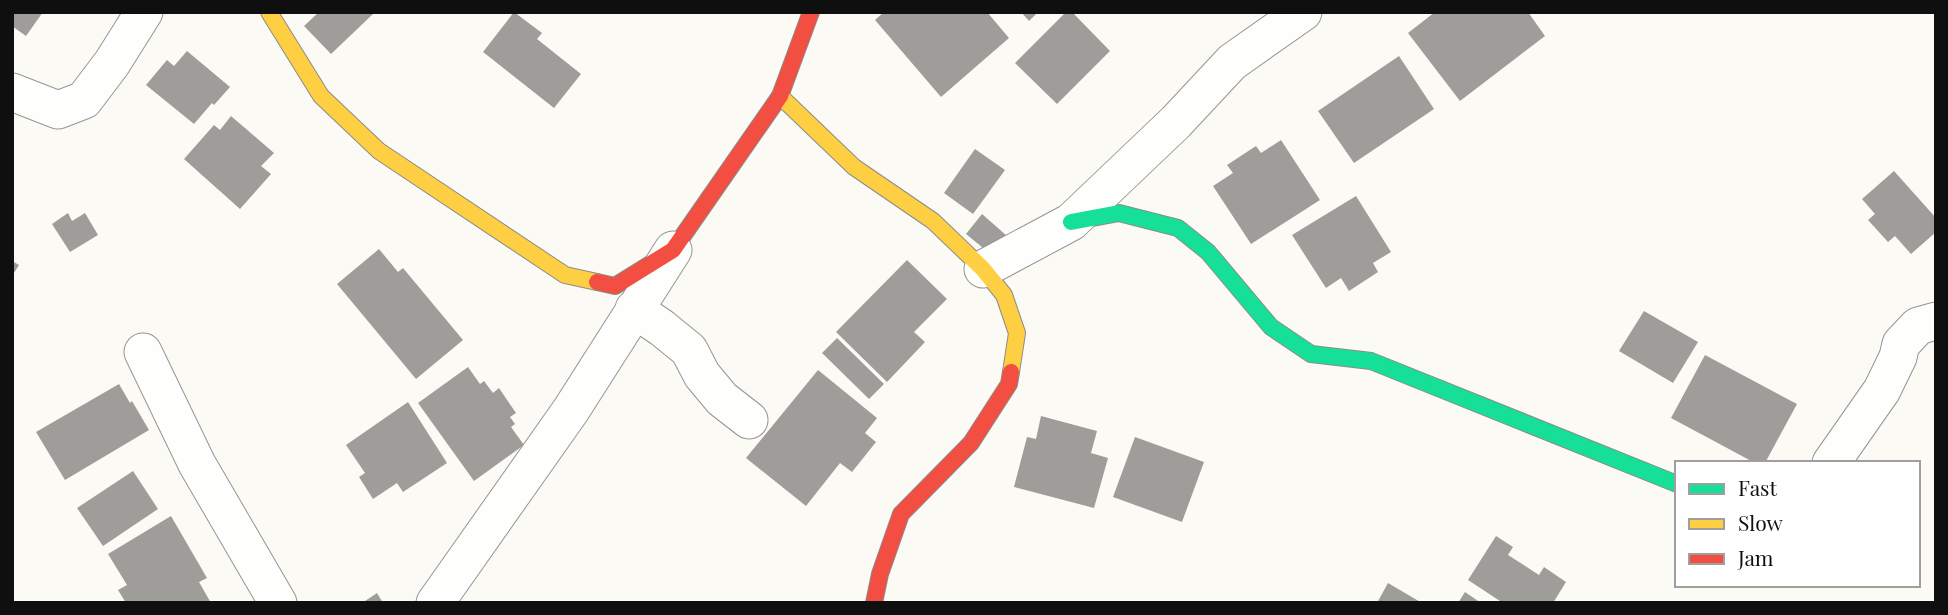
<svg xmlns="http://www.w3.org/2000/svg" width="1948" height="615" font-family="'Playfair Display',serif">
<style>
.building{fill:#9f9d9a}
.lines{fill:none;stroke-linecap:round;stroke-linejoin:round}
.street-casing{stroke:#959592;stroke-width:39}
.fast-casing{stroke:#8c8b89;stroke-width:18}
.slow-casing{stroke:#8c8b89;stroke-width:18}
.jam-casing{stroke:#8c8b89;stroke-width:18}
.street{stroke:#fefefd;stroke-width:37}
.fast{stroke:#16e098;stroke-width:16}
.slow{stroke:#ffcf43;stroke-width:16}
.jam{stroke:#f24e42;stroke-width:16}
</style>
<rect width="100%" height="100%" fill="#fbfaf4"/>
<!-- building -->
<path class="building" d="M12,12h31l-17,24 -14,-10z
M319,12h53l1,2 -42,40 -27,-28z
M514,12l28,21 -5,6 44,35 -27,34 -71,-56z
M884,12h103l22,26 -68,59 -66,-77z
M1021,12h17l-9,9z
M1066,12h6l38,39 -53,53 -42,-41z
M1435,12h93l17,24 -85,65 -52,-68z
M187,51l43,36 -16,18 -2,-2 -18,21 -48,-39 21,-25 7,6z
M1399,56l35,53 -80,54 -36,-52z
M231,116l43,37 -13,13 10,8 -31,35 -56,-50 30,-34 6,5z
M1281,140l39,60 -69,44 -38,-58 20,-13 -6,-8 29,-19 5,7z
M975,149l30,21 -32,44 -29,-21z
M1894,171l42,47v14l-25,22 -16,-18 -7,6 -20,-22 7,-6 -13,-15z
M1356,196l35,56 -18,11 5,9 -29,19 -8,-13 -15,10 -34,-53z
M68,213l4,8 13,-8 13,22 -28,17 -18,-28z
M982,214l33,29 -27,9 -22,-18z
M379,249l19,23 5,-4 60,72 -47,39 -79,-95z
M907,260l40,39 -33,33 11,10 -38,40 -51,-50z
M12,261l7,4 -7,11z
M1644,311l54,31 -25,41 -54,-32z
M837,338l47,46 -15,15 -47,-46z
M1705,355l92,49 -32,59h-10l-84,-45z
M468,367l12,17 4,-3 9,12 6,-5 17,25 -6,4 5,7 -4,3 13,18 -50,36 -56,-78z
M818,370l59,48 -12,15 11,9 -24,30 -12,-9 -34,43 -60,-48z
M119,384l11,19 2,-2 17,29 -84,50 -29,-48z
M408,402l39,61 -44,29 -6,-9 -24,16 -14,-22 6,-4 -19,-28z
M1041,416l56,15 -6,22 17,5 -14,50 -80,-21 13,-50 9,2z
M1135,437l69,25 -22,60 -69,-25z
M133,471l25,38 -55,37 -26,-38z
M171,516l36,62 -8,4 12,21h-85l-8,-13 9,-5 -19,-31z
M1496,536l17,11 -5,8 31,20 5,-8 22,15 -13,21h-50l-35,-23z
M1388,583l34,20h-45z
M1465,592l16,11h-23z
M377,593l6,10h-21z"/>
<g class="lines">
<!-- street casing -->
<g class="street-casing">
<path id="street" d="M12,92l46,18 26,-10 28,-37 32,-51
M983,269l88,-47 105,-100 56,-60 71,-50
M634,309l28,19 27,22 13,25 20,24 27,21
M143,352l54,112 81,139
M1831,463l51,-73 16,-33 3,-13 17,-18 18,-5
M435,603l136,-193 102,-160"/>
</g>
<!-- fast casing -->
<g class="fast-casing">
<path id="fast" d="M1071,222l48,-9 59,15 30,24 63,75 40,27 60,7 306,123"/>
</g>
<!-- slow casing -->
<g class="slow-casing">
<path id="slow" d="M269,12l52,84 58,55 186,124 32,7
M780,96l74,71 79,54 50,48 21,26 13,38 -6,39"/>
</g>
<!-- jam casing -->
<g class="jam-casing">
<path id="jam" d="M597,282l18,4 58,-36 107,-154 31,-84
M874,603l6,-29 21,-60 70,-71 38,-59 2,-12"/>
</g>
<!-- street -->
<use href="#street" class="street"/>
<!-- fast -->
<use href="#fast" class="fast"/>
<!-- slow -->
<use href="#slow" class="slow"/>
<!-- jam -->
<use href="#jam" class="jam"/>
</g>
<!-- border -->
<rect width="1948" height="615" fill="none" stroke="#0f0f0f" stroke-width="28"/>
<!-- legend -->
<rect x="1675" y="461" width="245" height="126" fill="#ffffff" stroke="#9f9f9f" stroke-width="2"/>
<rect x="1689" y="484" width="35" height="10" fill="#16e098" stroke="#9f9f9f" stroke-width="2"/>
<text x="1738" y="496" font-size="21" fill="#0f0f0f">Fast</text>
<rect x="1689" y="519" width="35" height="10" fill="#ffcf43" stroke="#9f9f9f" stroke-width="2"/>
<text x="1738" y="531" font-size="21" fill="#0f0f0f">Slow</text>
<rect x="1689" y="554" width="35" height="10" fill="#f24e42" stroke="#9f9f9f" stroke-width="2"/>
<text x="1738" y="566" font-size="21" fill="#0f0f0f">Jam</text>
</svg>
